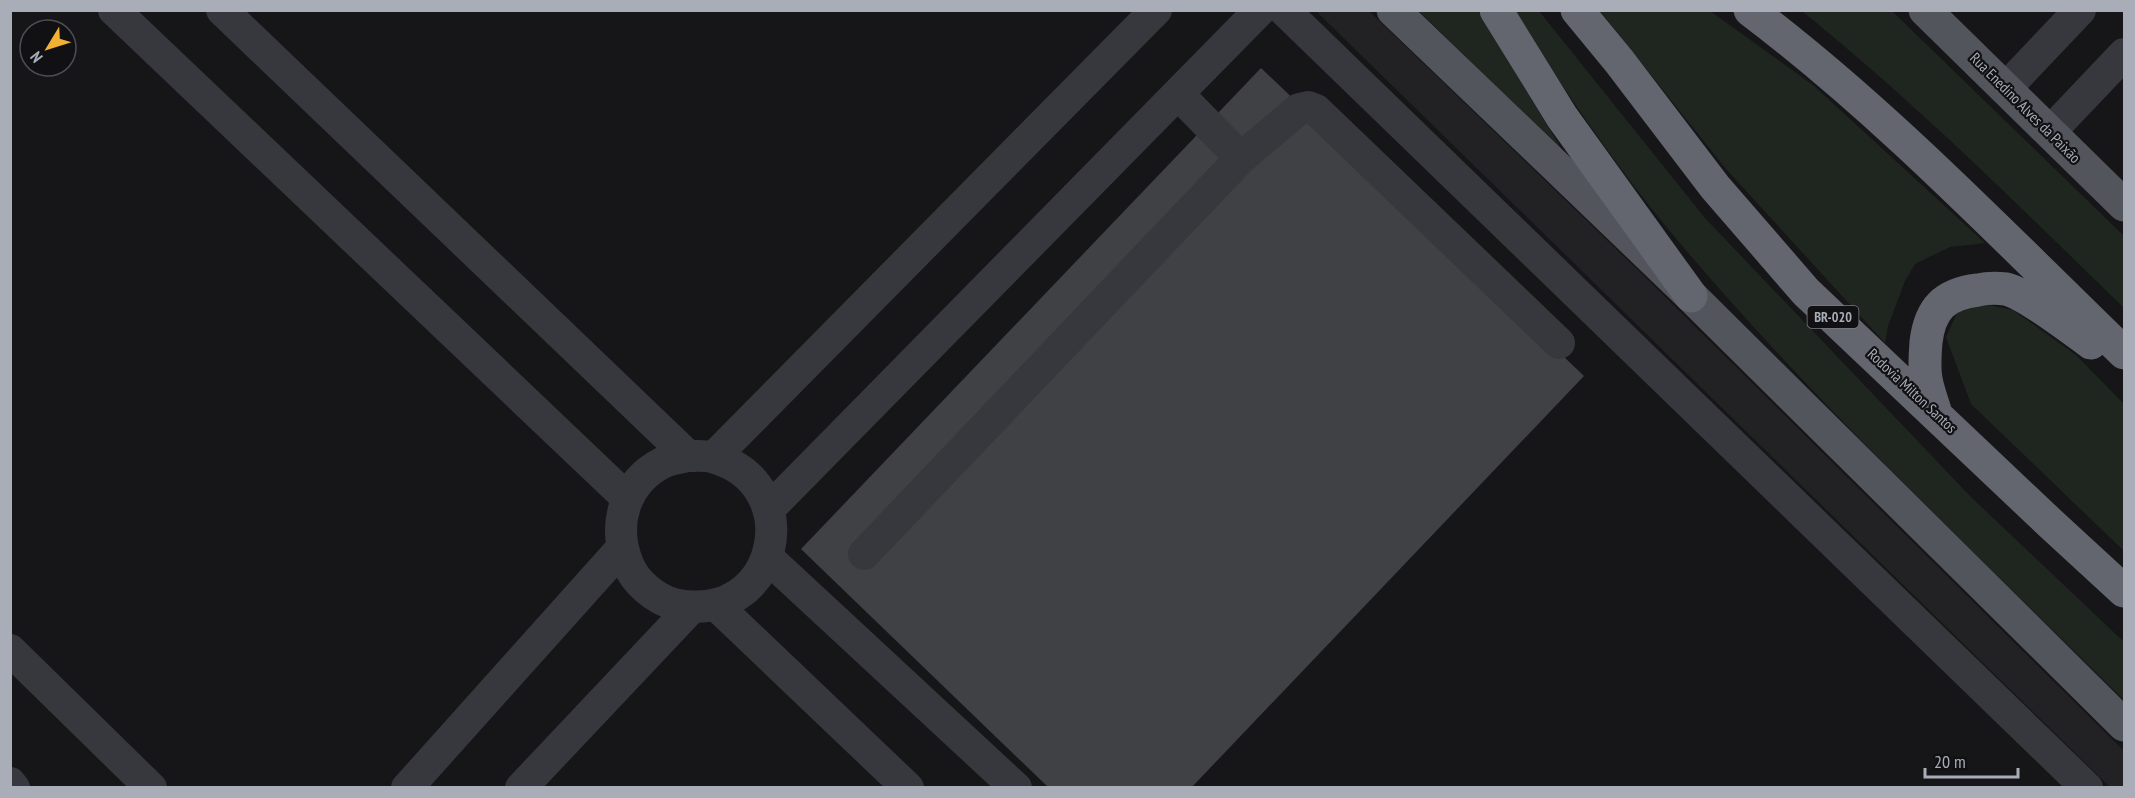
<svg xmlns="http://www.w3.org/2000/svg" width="2135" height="798" font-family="'PT Sans Narrow',sans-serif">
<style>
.built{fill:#222225}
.green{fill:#1e261f}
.building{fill:#404145}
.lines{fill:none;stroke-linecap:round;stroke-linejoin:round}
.minor{stroke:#37383d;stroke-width:32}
.major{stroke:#53555c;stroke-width:33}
.highway{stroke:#63666e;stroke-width:33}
.labels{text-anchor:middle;stroke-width:4.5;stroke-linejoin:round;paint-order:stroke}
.shield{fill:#111113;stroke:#7b7e86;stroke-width:1.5}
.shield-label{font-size:14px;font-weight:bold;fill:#a8adb8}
.street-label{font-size:15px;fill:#a8adb8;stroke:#111113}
</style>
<rect width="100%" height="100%" fill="#161618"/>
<!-- built -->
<path class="built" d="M1316,11h53l273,263 482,477v36h-14z"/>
<!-- green -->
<path class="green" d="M1419,11h59l86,142z
M1511,11h28l166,207 266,279 153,145v58c-155,-153 -316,-303 -456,-471 -57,-69 -106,-145 -157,-218z
M1600,11h110l103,74 172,158 -35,4 -35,17 -10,17 -17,45 -3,17 -159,-174z
M1802,11h90l232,225v72c-105,-102 -208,-205 -322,-297z
M1983,304l30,6 63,45 48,49v147l-153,-147 -25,-67 12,-26z"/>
<!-- building -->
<path class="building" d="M1261,68l323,308 -393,412h-142l-248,-239z"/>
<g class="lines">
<!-- minor -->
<path class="minor" d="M114,10l513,488
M222,10l466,446c9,0 19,-1 27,2 94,28 63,169 -41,146 -19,-5 -39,-22 -46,-40 -16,-39 -4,-81 34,-101 8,-4 18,-5 26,-7
M1284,10l803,778
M2006,88l74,-78
M1178,94l63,64
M2050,132l74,-78
M714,457l442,-447
M769,509l491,-499
M864,554l377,-396 58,-49 9,-2 8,3 243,233
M768,558l248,230
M716,605l192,183
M10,650l141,138
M10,783l4,5
M407,788l215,-240
M521,788l170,-180"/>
<!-- major -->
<path class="major" d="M1393,10l298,286 433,429
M1925,10l199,195"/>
<!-- highway -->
<path class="highway" d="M1496,10l66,107 129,179
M1577,10l42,51 96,126 91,105 244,231 74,68
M1750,10c135,102 253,226 374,343
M1936,414c-3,-11 -8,-23 -10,-35 -2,-12 -1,-25 0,-37 4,-33 18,-48 52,-52 9,-2 19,-2 28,-1 19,4 67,41 85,54"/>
</g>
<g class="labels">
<!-- shield labels -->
<rect class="shield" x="1807.5" y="306" width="51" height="22" rx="4.5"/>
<g class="shield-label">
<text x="1833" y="322">BR-020</text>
</g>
<!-- street labels -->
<g class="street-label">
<text transform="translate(2025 108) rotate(45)" y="5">Rua Enedino Alves da Paixão</text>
<text transform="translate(1912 391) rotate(43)" y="5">Rodovia Milton Santos</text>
</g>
</g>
<!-- border -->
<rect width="2135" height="798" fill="none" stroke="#a8adb8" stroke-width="24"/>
<!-- north arrow -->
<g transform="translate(48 48) rotate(232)"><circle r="28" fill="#111113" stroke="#4d4f55" stroke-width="1.5"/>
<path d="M0-4.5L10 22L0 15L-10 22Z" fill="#f2b134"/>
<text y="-9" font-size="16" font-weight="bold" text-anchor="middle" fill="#a8adb8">N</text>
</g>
<!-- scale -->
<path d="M1925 768v9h93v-9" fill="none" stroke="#a8adb8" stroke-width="3"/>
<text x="1934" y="768" font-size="18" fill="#a8adb8" stroke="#111113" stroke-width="4.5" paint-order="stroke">20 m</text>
</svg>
